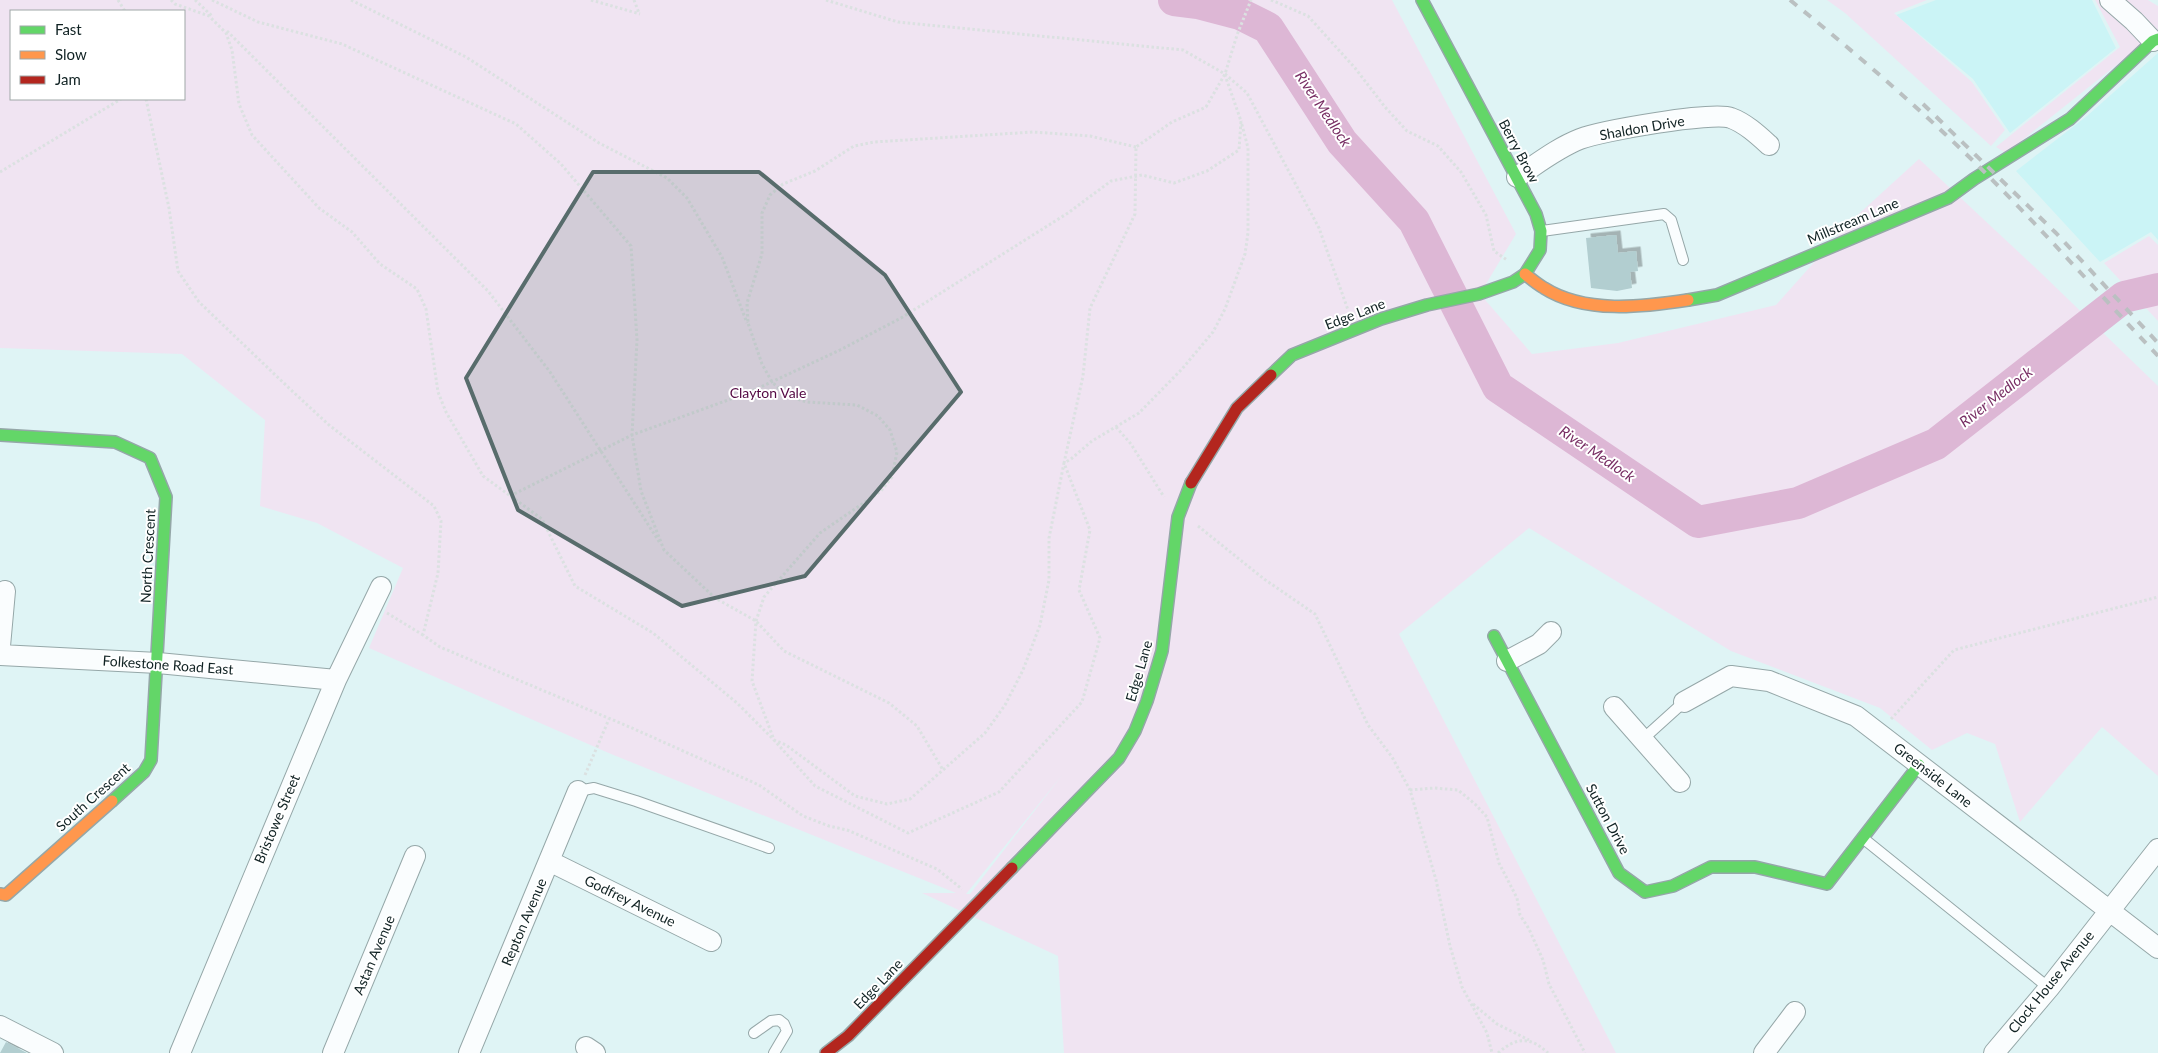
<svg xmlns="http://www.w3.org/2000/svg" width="2158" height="1053" font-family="Lato,sans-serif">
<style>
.built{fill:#cbf4f6}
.green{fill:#f0e4f2;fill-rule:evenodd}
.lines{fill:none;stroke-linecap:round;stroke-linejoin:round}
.river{stroke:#ddb7d5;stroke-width:32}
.building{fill:#b2ced0;filter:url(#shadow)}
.lane-casing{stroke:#95a7a8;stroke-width:12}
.street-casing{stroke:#95a7a8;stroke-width:22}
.fast-casing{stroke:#95a7a8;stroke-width:14}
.slow-casing{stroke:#95a7a8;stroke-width:14}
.jam-casing{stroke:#95a7a8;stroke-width:14}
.path{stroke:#dbe1e1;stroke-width:3;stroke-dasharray:2.5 2.5;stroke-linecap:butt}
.lane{stroke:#fafdfe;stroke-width:10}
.street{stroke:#fafdfe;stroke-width:20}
.fast{stroke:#63d668;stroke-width:11}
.slow{stroke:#ff974d;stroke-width:11}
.jam{stroke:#b3261e;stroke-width:11}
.rail{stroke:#bac0c1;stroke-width:4;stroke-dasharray:9 9;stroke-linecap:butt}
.marked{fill:#586c6c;fill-opacity:0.2;stroke:#586c6c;stroke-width:4;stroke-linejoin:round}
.labels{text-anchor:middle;stroke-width:4;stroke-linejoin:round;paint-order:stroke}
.street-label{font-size:14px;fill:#102223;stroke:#fff}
.park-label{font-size:14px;fill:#530742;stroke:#fff}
.water-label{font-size:15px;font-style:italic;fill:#782e64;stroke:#fff}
</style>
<defs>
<filter id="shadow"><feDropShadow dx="4.5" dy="-4.5" stdDeviation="0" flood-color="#0004"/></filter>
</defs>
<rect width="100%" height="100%" fill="#dff4f5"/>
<!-- built -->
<path class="built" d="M1936,0h156l24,48 -106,85 -37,-54 -77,-64z
M2158,53v187l-7,-8 -51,30 -84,-91 71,-55z"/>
<!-- green -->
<path class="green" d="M0,0h1392l124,234 -36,60 52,60 86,-11 158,-38 75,-84 68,-62 122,114 117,113v390l-56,-49 -82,95 -25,-78 -28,-11 -35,17 -52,-42 -149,-57 -202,-123 -130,106 217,419h-552l-6,-97 -136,-63h34l-345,-139 -242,-106 34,-80 -86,-45 -57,-17 5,-86 -83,-66 -182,-6zM11,11h173v88h-173zM1063,774l-93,120h-4z
M1827,0h100l-33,13 78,69 33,48 -14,16 -146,-133z
M2095,0h53l10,6v26l-152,121 -10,-6 124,-100z
M2149,236l9,9v76l-54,-58z"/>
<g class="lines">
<!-- river -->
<path class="river" d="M1174,0l24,3 42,11 28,14 74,114 72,79 84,166 200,135 100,-19 138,-59 188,-147 34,-8"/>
</g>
<!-- building -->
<path class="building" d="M1616,235l2,18 18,-2 2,20 -8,1 2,16 -15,3 -26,-3 -5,-50z
M6,1042l21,11h-27z"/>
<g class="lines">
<!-- lane casing -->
<g class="lane-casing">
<path id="lane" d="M1542,231l122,-17 7,6 12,40
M1643,739l41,-37
M578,791l16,-3 42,13 133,47
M1864,839l185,149
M754,1033l17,-12 8,-1 5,4 3,7 -13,22"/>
</g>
<!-- street casing -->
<g class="street-casing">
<path id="street" d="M2110,0l24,21 19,20
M1517,177c20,-13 40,-29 63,-38 21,-8 133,-28 151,-21 14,5 27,17 38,27
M0,646l5,-55
M0,655l158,8 178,17
M1507,661l32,-17 12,-12
M1684,702l47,-26 38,5 87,35 302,232
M1614,707l66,75
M549,861l162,80
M0,1026l53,27
M586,1047l9,6
M180,1053l156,-373 45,-93
M333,1053l82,-197
M469,1053l109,-262
M1764,1053l31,-41
M1994,1053l55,-65 109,-139"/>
</g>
<!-- fast casing -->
<g class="fast-casing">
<path id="fast" d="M1688,300l29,-5 231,-97 26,-19 96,-60 83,-78 5,-2
M1271,375l21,-20 89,-36 46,-14 52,-11 34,-12 12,-8 15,-24 1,-19 -5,-17 -114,-214
M0,435l115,7 35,16 16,39 -15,263 -7,12 -32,29
M1494,636l125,237 26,19 28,-6 38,-19h44l72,17 92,-119
M1012,868l107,-110 16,-27 12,-30 15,-50 16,-134 13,-34"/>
</g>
<!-- slow casing -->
<g class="slow-casing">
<path id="slow" d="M1525,274c6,5 12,10 19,14 41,26 98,19 144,12
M0,894l6,1 106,-94"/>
</g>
<!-- jam casing -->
<g class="jam-casing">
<path id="jam" d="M1191,483l46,-75 34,-33
M826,1053l22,-17 164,-168"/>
</g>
<!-- path -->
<path class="path" d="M118,0l7,11
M171,0l4,4 34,12 17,17 6,17 7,54 13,31 67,73 33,24 28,32 37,25 9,20 12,83 8,20 37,64 59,43 33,67 78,47 84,70 37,37 41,46 93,47 91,-41 83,-90 18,-64 -21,-48 11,-60 -26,-67 19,-87 7,-68 45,-94 1,-67 36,-25 34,-15 19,-33 12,-39 14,-35
M195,0l17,16
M212,0l46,22 84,22 174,80 45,40 70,82 6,94 -5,95 9,56 23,59 51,48 41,23 28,30 105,52 28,23 26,44
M351,0l115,57 133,86 68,35 20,20 35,59 25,66
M591,0l49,14
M634,0l5,13
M826,0l72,22 285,28 42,24 22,19 72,135 29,82
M1271,0l37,16 47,52 30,39 22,24 31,15 23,26 25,43 8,36 13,9
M227,31l261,260 62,81 110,171
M146,99l23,109 9,63 21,31 91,87 39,36 105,81 7,15 -3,52 -15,62 17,12 192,81 127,57 44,31 26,10 18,4 90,39 25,20
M1136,147l-46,-11 -57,-4 -159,10 -20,4 -39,25 -32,13 -13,11 -8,18v41l-15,49 1,20 14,41 10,18 15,14 20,6 50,3 21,11 12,14 7,22 -5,25 -11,14 -61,42 -56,64 -8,24 -4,60 22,59 12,5 69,51 32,8 23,-5 75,-66 20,-28 18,-35 17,-45 9,-45v-42l15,-75 7,-4 21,-18 47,-28 43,-44 31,-37 12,-23 20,-55 3,-21v-85l-7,-27
M0,172l121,-73
M1116,427l15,17 33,53
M510,496l122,-61 118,-43 90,-42 61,-32 167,-105 43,-32 31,-6 32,8 33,-12 32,-21 2,-29 -16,-46
M1198,526l66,53 51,35 53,111 24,32 18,33 26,90 14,66 12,41 25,46 5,20
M387,613l36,22
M1891,719l63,-69 204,-53
M585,775l24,-56
M1410,790l24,-2 24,2 17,14 12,13 12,46 18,35 3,17 9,14 14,31 6,24 36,69
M1473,1004l24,20 32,16
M1498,1053c18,-16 32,-17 50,0"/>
<!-- lane -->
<use href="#lane" class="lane"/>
<!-- street -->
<use href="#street" class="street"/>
<!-- fast -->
<use href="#fast" class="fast"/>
<!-- slow -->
<use href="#slow" class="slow"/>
<!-- jam -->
<use href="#jam" class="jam"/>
<!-- rail -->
<path class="rail" d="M1790,0c53,43 105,87 155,134 75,70 143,148 213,222
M1923,104l133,129 102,110"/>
</g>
<!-- marked area -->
<path class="marked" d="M593,172h166l126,103 76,117 -156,184 -123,30 -164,-96 -52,-132z"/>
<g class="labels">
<!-- street labels -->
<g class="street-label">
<text transform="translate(1642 128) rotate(-10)" y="5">Shaldon Drive</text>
<text transform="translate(1519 151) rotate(62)" y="5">Berry Brow</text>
<text transform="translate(1853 221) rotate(-23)" y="5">Millstream Lane</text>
<text transform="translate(1355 314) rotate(-21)" y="5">Edge Lane</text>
<text transform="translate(148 556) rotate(-87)" y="5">North Crescent</text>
<text transform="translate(168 665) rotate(4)" y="5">Folkestone Road East</text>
<text transform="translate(1139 671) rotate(-74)" y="5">Edge Lane</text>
<text transform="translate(1933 775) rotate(38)" y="5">Greenside Lane</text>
<text transform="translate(93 797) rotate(-42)" y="5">South Crescent</text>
<text transform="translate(277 819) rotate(-67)" y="5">Bristowe Street</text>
<text transform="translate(1608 819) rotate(62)" y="5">Sutton Drive</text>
<text transform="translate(630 901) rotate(26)" y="5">Godfrey Avenue</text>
<text transform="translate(524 922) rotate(-67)" y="5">Repton Avenue</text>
<text transform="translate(374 955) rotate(-67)" y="5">Astan Avenue</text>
<text transform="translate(2051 982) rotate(-51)" y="5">Clock House Avenue</text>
<text transform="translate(878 984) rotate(-46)" y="5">Edge Lane</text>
</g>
<!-- park labels -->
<g class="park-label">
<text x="768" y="398">Clayton Vale</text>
</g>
<!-- water labels -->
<g class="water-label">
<text transform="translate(1323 109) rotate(56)" y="5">River Medlock</text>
<text transform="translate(1996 397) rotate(-38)" y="5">River Medlock</text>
<text transform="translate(1597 454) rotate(34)" y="5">River Medlock</text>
</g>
</g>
<!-- legend -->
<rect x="10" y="10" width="175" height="90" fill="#ffffff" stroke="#9fa7a7"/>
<rect x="20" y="26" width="25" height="8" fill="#63d668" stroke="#9fa7a7"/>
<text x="55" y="35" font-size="15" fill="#102223">Fast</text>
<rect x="20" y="51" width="25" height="8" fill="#ff974d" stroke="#9fa7a7"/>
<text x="55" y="60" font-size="15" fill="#102223">Slow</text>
<rect x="20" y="76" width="25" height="8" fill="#b3261e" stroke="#9fa7a7"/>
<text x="55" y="85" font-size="15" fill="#102223">Jam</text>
</svg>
